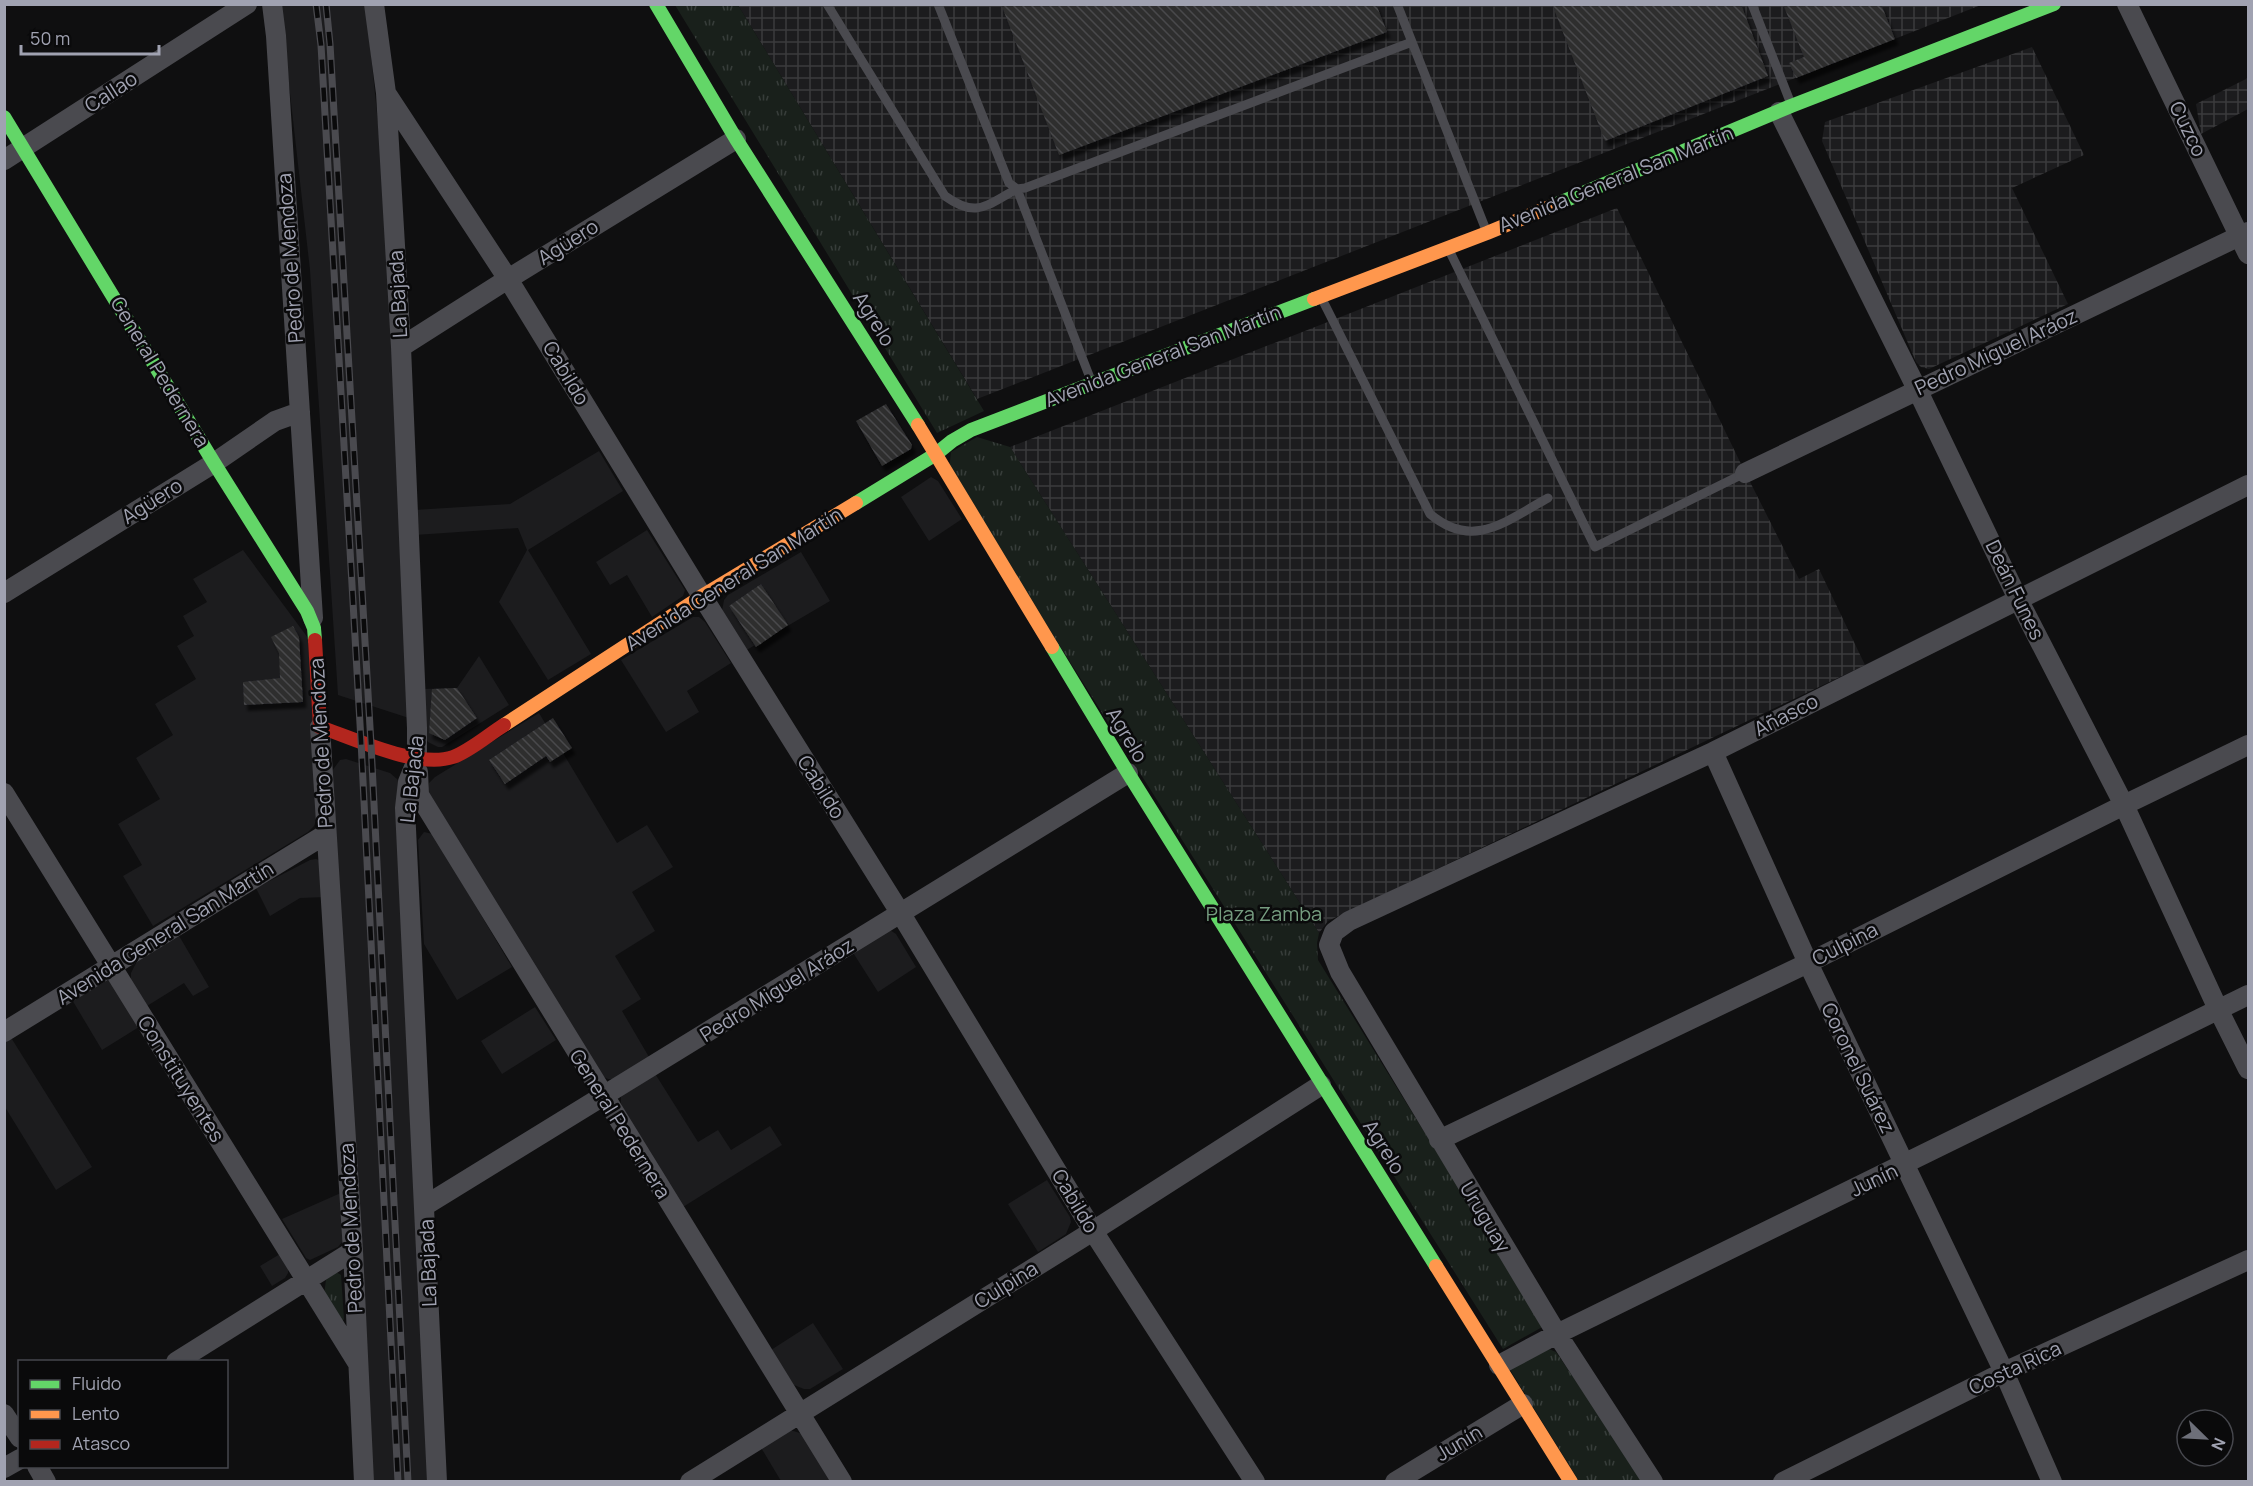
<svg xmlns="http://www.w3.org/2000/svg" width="2253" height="1486" font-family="Manrope,sans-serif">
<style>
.built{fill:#1c1c1e}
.industrial{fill:url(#industrial-grid)}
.grass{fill:url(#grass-tufts)}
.building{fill:url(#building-back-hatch);filter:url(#shadow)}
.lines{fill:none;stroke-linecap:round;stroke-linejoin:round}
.lane{stroke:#4a4a4f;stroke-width:9}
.street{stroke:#4a4a4f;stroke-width:20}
.fast{stroke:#63d668;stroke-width:14}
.slow{stroke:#ff974d;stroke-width:14}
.jam{stroke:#b3261e;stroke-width:14}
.rail-casing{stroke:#4a4a4f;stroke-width:7}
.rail{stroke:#0a0a0b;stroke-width:4.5;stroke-dasharray:14;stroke-linecap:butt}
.labels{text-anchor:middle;stroke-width:5;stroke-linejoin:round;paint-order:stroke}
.street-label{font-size:20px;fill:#a0a2b1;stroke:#0a0a0b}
.park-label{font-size:20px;fill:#769d80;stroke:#0a0a0b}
</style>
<defs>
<pattern id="industrial-grid" width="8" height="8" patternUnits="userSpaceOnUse" patternTransform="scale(1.5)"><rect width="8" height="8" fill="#1c1c1e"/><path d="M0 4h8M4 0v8" fill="none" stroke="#3a3a3c"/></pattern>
<pattern id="grass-tufts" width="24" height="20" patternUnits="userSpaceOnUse" patternTransform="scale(1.5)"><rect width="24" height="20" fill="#19201b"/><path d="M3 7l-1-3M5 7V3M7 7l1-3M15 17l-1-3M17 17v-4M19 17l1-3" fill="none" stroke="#373d3a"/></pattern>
<pattern id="building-back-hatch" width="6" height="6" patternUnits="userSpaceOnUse" patternTransform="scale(1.5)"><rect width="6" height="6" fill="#2d2d2f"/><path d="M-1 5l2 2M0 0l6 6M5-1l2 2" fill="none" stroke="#48484b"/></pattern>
<filter id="shadow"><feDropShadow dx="3.5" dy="6" stdDeviation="1.5" flood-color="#0009"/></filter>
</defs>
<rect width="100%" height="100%" fill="#0f0f10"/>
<!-- built -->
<path class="built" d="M280,5h86l20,197 29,518 -77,-25 -28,-425z
M599,451l24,40 -95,59 63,104 -43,26 -49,-78 28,-52 -9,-22 -103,7 -1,-25 96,-6z
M931,477l7,4 24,38 -33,22 -28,-44z
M647,530l38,60 -2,6 -31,21 -25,-42 -17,10 -14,-23z
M243,550l65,88 10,178 -4,10 -6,6 -155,94 -30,-50 19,-11 -24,-41 42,-25 -24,-41 37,-23 -18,-31 41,-25 -19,-33 17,-10 -11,-20 24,-14 -14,-23z
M801,552l29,49 -85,50 -23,-40 2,-11 4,-5z
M693,617h6l6,5 26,41 -44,28 12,21 -33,20 -45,-72z
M479,656l30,49 -67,42h-4l-10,-5 -4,-7 -2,-46 35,-1z
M539,713l78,130 30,-18 26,42 -41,25 23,39 -40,25 26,43 -19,12 27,46 -35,22h-6l-6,-3 -176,-280 3,-13 6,-6z
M346,759l44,14 7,6 3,6 31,696h-63l-36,-710 8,-11z
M424,832l9,2 79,133 -55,33 -33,-56 -6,-104z
M316,859l5,2 5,36 -26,1 -30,18 -14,-28 54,-28z
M890,930l6,4 20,33 -38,25 -26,-41z
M178,934l31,53 -16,9 -9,-13 -37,23 -16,-24v-9l3,-6 4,-7z
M107,979l4,3 28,45 -37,23 -31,-52z
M535,1007l21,33 -54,34 -21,-33z
M10,1036l82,131 -36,23 -51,-83v-67z
M654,1072l44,70 20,-12 13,20 39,-24 12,19 -99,62 -60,-97 -2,-7v-6l5,-8z
M1047,1180l23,37 1,5 -5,12 -28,18 -30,-48z
M343,1192l3,39 -3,10 -5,6 -28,13 -4,-2 -24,-39z
M280,1254l8,14v5l-3,5 -13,8 -12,-20z
M813,1323l30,46 -33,20h-6l-10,-4 -23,-35z
M787,1429l16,5 29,47h-51l-21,-35z"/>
<!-- industrial -->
<path class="industrial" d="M738,5h1243l-1004,394z
M2032,47l52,108 -72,33 56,116 -139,65 -8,-2 -5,-5 -94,-221 3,-19z
M2248,78v31l-47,25 -5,-30z
M1617,208l124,256 58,115 20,-10 46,96 -537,256 -9,12 -309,-486z"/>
<!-- grass -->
<path class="grass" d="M675,5h63l246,406 -47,22z
M977,437l33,10 309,486 -2,10 1,17 226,366 -41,23 -554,-879 2,-18z
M336,1272l5,3 3,44 -2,3 -18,-27 2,-15z
M1544,1347l12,5 88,129h-65l-70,-113z"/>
<!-- building -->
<path class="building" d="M1001,4h375l11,28 -328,123z
M1552,4h189l27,72 -163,65z
M1783,4h98l14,35 -99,39 -7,-15 15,-6z
M886,404l26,41 -1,4 -29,17 -26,-45z
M761,584l27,41 -32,22 -27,-41z
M293,626l6,11 4,65 -59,3 -1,-23 37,-4 -1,-25 -8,-16z
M457,688l20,30 -32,22 -16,-7 3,-44z
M553,718l19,30 -22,14 -4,-6 -41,28 -16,-24z"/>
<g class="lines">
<!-- lane -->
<path class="lane" d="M827,4l118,192c32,23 41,9 72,-7l75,194
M938,4l71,179 8,6 8,-1 387,-146
M1397,4l89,226
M1752,4l39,100
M1449,250l146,297 150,-74
M1322,299l108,215c44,37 77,6 118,-16"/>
<!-- street -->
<path class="street" d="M272,4l4,32 37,582
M374,4l12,89 15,254 16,381v32l-9,22 -3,26 32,674
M2127,4l121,250
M386,93l122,186 194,317 199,318 192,317 162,251
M1779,112l138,277 101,210 106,206 94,204 30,60
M4,160l243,-156
M401,347l107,-68 228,-140
M1745,473l503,-241
M4,593l210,-130 61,-42 25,-9
M320,727l33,524 11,231
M1713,752l95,211 196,409 48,110
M418,772l1,23 423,687
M4,793l353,569
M4,1032l322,-198
M1439,1140l369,-177 316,-158 124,-60
M426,1205l702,-432
M176,1362l177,-111
M1499,1365l58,-31 691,-339
M4,1414l16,24
M37,1466l9,16
M4,1468l16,-9
M690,1482l403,-251 228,-146
M1395,1482l128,-78
M1653,1482l-96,-148 -217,-362 -11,-27 5,-13 15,-11 364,-169 535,-267
M1783,1482l221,-110 244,-112"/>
<!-- fast -->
<path class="fast" d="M656,4l80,135 182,286
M4,117l210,346 93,148 7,17 1,12
M1552,206l239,-100 263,-102
M856,503l80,-49 16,-13 19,-11 343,-131
M1052,647l76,126 308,493"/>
<!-- slow -->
<path class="slow" d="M1314,299l173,-66 65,-27
M918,425l134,222
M504,725l198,-129 154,-93
M1436,1266l135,216"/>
<!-- jam -->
<path class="jam" d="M315,640l5,87c35,12 98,42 133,30 17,-6 35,-22 51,-32"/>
<!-- rail casing -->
<g class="rail-casing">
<path id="rail" d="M316,4l5,41 40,696 37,741
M326,4l4,40 41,700 37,738"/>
</g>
<!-- rail -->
<use href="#rail" class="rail"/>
</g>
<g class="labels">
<!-- street labels -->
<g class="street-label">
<text transform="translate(111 92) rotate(-33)" y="7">Callao</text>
<text transform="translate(2188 129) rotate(64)" y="7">Cuzco</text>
<text transform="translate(1616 179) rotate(-22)" y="7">Avenida General San Martín</text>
<text transform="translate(568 242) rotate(-32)" y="7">Agüero</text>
<text transform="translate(290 258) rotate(-94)" y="7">Pedro de Mendoza</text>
<text transform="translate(398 294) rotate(-93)" y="7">La Bajada</text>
<text transform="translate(874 319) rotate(58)" y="7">Agrelo</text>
<text transform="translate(1996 352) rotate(-25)" y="7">Pedro Miguel Aráoz</text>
<text transform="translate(1163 356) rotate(-21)" y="7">Avenida General San Martín</text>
<text transform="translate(160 372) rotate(59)" y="7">General Pedernera</text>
<text transform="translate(566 373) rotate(59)" y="7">Cabildo</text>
<text transform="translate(152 501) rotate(-32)" y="7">Agüero</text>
<text transform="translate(734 579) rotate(-32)" y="7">Avenida General San Martín</text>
<text transform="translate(2015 590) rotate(64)" y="7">Deán Funes</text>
<text transform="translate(1786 715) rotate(-27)" y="7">Añasco</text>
<text transform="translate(1127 735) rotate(59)" y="7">Agrelo</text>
<text transform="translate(321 743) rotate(-93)" y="7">Pedro de Mendoza</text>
<text transform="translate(412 779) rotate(-84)" y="7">La Bajada</text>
<text transform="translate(821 787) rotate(58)" y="7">Cabildo</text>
<text transform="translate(165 933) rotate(-32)" y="7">Avenida General San Martín</text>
<text transform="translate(1845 944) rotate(-27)" y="7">Culpina</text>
<text transform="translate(777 990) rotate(-32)" y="7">Pedro Miguel Aráoz</text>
<text transform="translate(1858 1068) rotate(64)" y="7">Coronel Suárez</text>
<text transform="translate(181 1079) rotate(58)" y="7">Constituyentes</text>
<text transform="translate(620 1124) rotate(58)" y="7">General Pedernera</text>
<text transform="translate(1384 1147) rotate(58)" y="7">Agrelo</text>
<text transform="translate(1874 1180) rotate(-26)" y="7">Junín</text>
<text transform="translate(1075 1201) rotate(59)" y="7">Cabildo</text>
<text transform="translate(1485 1217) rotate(59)" y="7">Uruguay</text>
<text transform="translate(351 1228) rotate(-93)" y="7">Pedro de Mendoza</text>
<text transform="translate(428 1263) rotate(-92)" y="7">La Bajada</text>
<text transform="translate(1006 1285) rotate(-32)" y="7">Culpina</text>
<text transform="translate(2015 1368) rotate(-25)" y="7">Costa Rica</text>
<text transform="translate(1459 1443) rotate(-31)" y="7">Junín</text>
</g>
<!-- park labels -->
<g class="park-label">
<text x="1264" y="921">Plaza Zamba</text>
</g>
</g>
<!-- border -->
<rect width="2253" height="1486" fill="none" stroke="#a0a2b1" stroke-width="12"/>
<!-- legend -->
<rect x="18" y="1360" width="210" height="108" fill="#0a0a0b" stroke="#46474d" stroke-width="1.5"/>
<rect x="30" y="1380" width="30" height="9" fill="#63d668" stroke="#46474d" stroke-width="1.5"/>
<text x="72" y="1390" font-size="18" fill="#a0a2b1">Fluido</text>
<rect x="30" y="1410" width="30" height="9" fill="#ff974d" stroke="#46474d" stroke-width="1.5"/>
<text x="72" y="1420" font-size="18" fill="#a0a2b1">Lento</text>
<rect x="30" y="1440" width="30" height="9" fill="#b3261e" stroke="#46474d" stroke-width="1.5"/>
<text x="72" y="1450" font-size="18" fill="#a0a2b1">Atasco</text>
<!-- north arrow -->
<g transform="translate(2205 1438) rotate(114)"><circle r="28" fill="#0a0a0b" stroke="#46474d" stroke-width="1.5"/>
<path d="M0-4.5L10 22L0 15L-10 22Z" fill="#6d6f79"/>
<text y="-9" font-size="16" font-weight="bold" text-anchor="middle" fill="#a0a2b1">N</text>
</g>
<!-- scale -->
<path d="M21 45v9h138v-9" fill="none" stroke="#a0a2b1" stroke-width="3"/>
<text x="30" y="45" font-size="18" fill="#a0a2b1" stroke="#0a0a0b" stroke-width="4.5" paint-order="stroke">50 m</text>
</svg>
